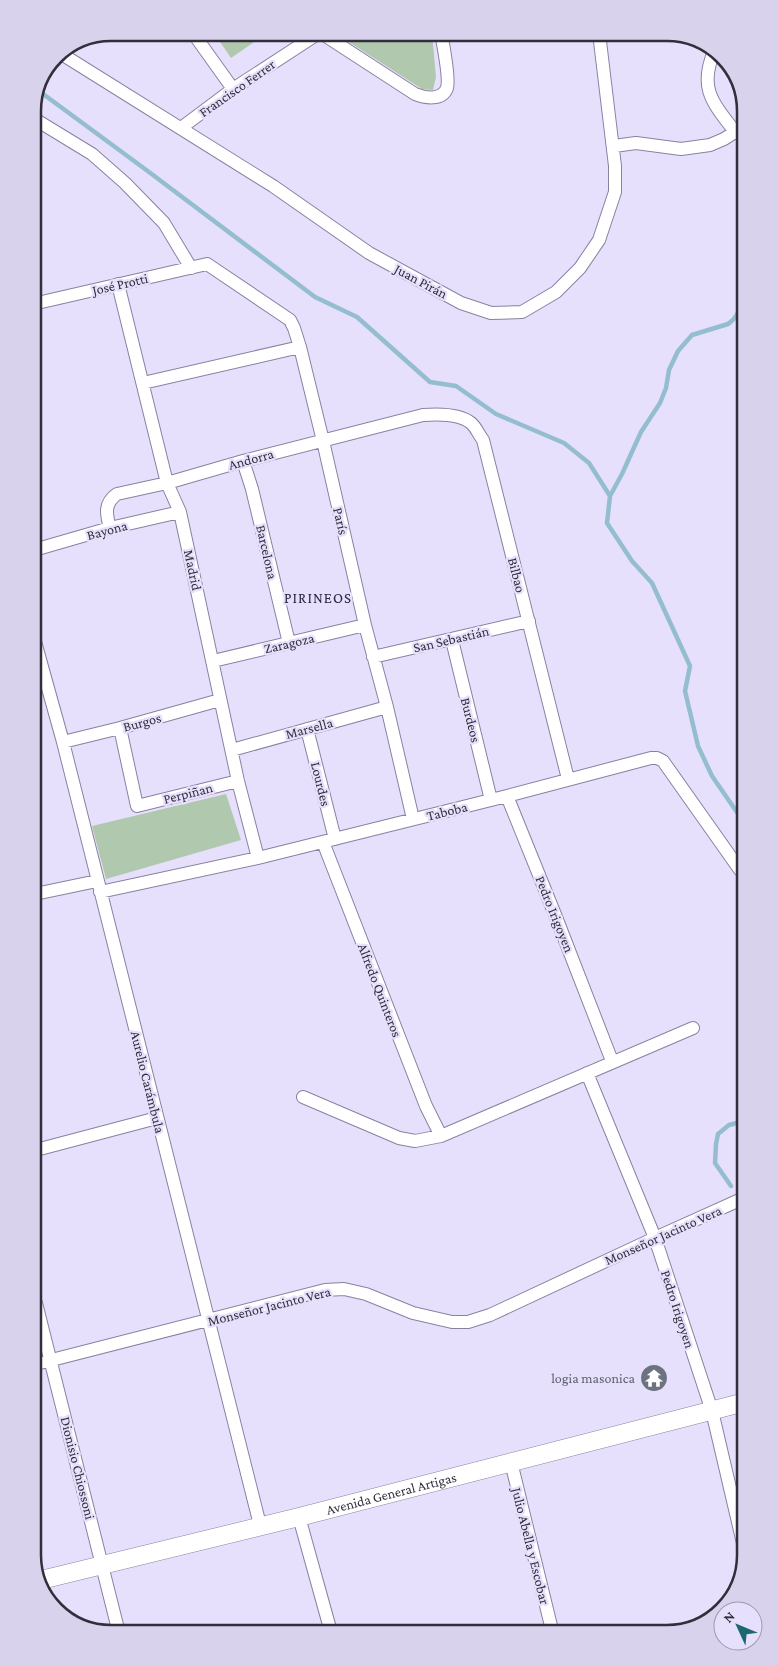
<svg xmlns="http://www.w3.org/2000/svg" width="778" height="1666" font-family="'Crimson Pro',serif">
<style>
.green{fill:#afc8ae}
.lines{fill:none;stroke-linecap:round;stroke-linejoin:round}
.stream{stroke:#95bdd0;stroke-width:4.5}
.minor-casing{stroke:#8a81a1;stroke-width:14}
.secondary-casing{stroke:#8a81a1;stroke-width:19}
.minor{stroke:#fff;stroke-width:12}
.secondary{stroke:#fff;stroke-width:18}
.labels{text-anchor:middle;stroke-width:4.5;stroke-linejoin:round;paint-order:stroke}
.street-label{font-size:14px;fill:#322e3b;stroke:#e7e0fc}
.worship-label{font-size:14px;fill:#5b616d;stroke:#e7e0fc;text-anchor:end}
.neighbourhood-label{font-size:15px;letter-spacing:1px;fill:#2d253f;stroke:#e7e0fc}
.rim{fill:none;stroke:#322e3b;stroke-width:2.5}
</style>
<rect width="100%" height="100%" fill="#e7e0fc"/>
<!-- green -->
<path class="green" d="M214,33h53l-36,25z
M338,33h94l4,44 -3,13 -11,-1 -84,-54z
M226,794l15,46 -135,39 -14,-53z"/>
<g class="lines">
<!-- stream -->
<path class="stream" d="M39,91l110,81 166,125 42,20 73,65 26,4 40,28 68,29 25,20 21,33 -3,27 25,38 20,22 38,83 -5,25 13,55 14,30 31,45
M610,496l12,-22 19,-42 19,-29 6,-15 3,-18 9,-19 14,-16 36,-11c8,-5 11,-13 14,-22
M731,1186l-16,-23 1,-19 2,-10 11,-9 15,-4
M742,1213v13l3,10"/>
<!-- minor casing -->
<g class="minor-casing">
<path id="minor" d="M193,33l40,56
M321,33l94,61c10,4 27,7 32,-6 3,-10 -4,-44 -6,-55
M715,49c-17,39 -3,53 21,84
M60,53l213,133 96,67 92,50 30,10 31,-1 34,-20 24,-24 19,-28 16,-48v-26l-16,-133
M33,118l59,36 33,29 39,40 27,45
M181,128l52,-39 86,-56
M614,146l22,-3 45,6 29,-4 14,-6 17,-11
M118,284l49,199 13,29 58,269 20,77
M33,304l174,-40 83,56 4,8 6,19 23,94 42,184 22,82 26,112
M143,383l157,-36
M243,461l9,28 37,154
M110,528c-4,-14 -6,-25 7,-34l50,-11 76,-22 180,-46c13,-1 36,-2 48,8 5,4 8,12 12,17l85,339
M34,550l76,-22 70,-16
M34,638l29,104 197,783
M452,640l39,160
M373,657l156,-36
M213,661l152,-36
M120,728l17,78 101,-25
M307,729l28,110
M63,742l57,-14 100,-28
M232,750l155,-43
M507,796l49,121 56,144
M323,842l103,264 15,30
M100,892l158,-34 249,-62 144,-38h6l6,3 77,109
M35,894l62,-13
M587,1073l68,165 57,173 33,141
M303,1097l96,41 16,3 26,-5 252,-108
M36,1150l121,-32
M36,1303l83,330
M36,1364l289,-74 19,-1 22,5 47,19 39,9h16l22,-7 165,-77 89,-40
M511,1462l41,168
M299,1517l32,115"/>
</g>
<!-- secondary casing -->
<g class="secondary-casing">
<g id="secondary">
<path id="s1" d="M37,1581l262,-64 446,-115"/>
</g>
</g>
<!-- minor -->
<use href="#minor" class="minor"/>
<!-- secondary -->
<use href="#secondary" class="secondary"/>
</g>
<!-- icons -->
<defs>
<g id="temple-disc" transform="scale(1.4375)"><circle r="9.5" fill="#6b7280" stroke="#e7e0fc"/><path d="M0-6L5-2H3V0L6.5 2.5H4V6H1.5V3h-3V6H-4V2.5H-6.5L-3 0V-2H-5Z" fill="#fff"/></g>
</defs>
<g fill-rule="evenodd">
<use href="#temple-disc" x="654" y="1378"/>
</g>
<g class="labels">
<!-- street labels -->
<g class="street-label">
<text transform="translate(237 88) rotate(-35)" y="5">Francisco Ferrer</text>
<text transform="translate(421 281) rotate(28)" y="5">Juan Pirán</text>
<text transform="translate(120 284) rotate(-13)" y="5">José Protti</text>
<text transform="translate(251 459) rotate(-15)" y="5">Andorra</text>
<text transform="translate(341 521) rotate(77)" y="5">París</text>
<text transform="translate(107 530) rotate(-15)" y="5">Bayona</text>
<text transform="translate(267 552) rotate(77)" y="5">Barcelona</text>
<text transform="translate(193 570) rotate(78)" y="5">Madrid</text>
<text transform="translate(517 575) rotate(76)" y="5">Bilbao</text>
<text transform="translate(451 639) rotate(-13)" y="5">San Sebastián</text>
<text transform="translate(289 643) rotate(-13)" y="5">Zaragoza</text>
<text transform="translate(471 720) rotate(76)" y="5">Burdeos</text>
<text transform="translate(142 722) rotate(-15)" y="5">Burgos</text>
<text transform="translate(309 728) rotate(-15)" y="5">Marsella</text>
<text transform="translate(321 784) rotate(76)" y="5">Lourdes</text>
<text transform="translate(188 793) rotate(-14)" y="5">Perpiñan</text>
<text transform="translate(447 811) rotate(-14)" y="5">Taboba</text>
<text transform="translate(555 914) rotate(68)" y="5">Pedro Irigoyen</text>
<text transform="translate(380 990) rotate(69)" y="5">Alfredo Quinteros</text>
<text transform="translate(148 1082) rotate(76)" y="5">Aurelio Carámbula</text>
<text transform="translate(663 1235) rotate(-24)" y="5">Monseñor Jacinto Vera</text>
<text transform="translate(269 1306) rotate(-14)" y="5">Monseñor Jacinto Vera</text>
<text transform="translate(678 1309) rotate(72)" y="5">Pedro Irigoyen</text>
<text transform="translate(78 1468) rotate(76)" y="5">Dionisio Chiossoni</text>
<text dy="5" stroke="none"><textPath href="#s1" startOffset="365">Avenida General Artigas</textPath></text>
<text transform="translate(531 1546) rotate(76)" y="5">Julio Abella y Escobar</text>
</g>
<!-- worship labels -->
<g class="worship-label">
<text x="635" y="1383">logia masonica</text>
</g>
<!-- neighbourhood labels -->
<g class="neighbourhood-label">
<text x="318" y="603">PIRINEOS</text>
</g>
</g>
<!-- crop -->
<path d="M0 0H778V1666H0ZM111 41H667A70 70 0 0 1 737 111V1555A70 70 0 0 1 667 1625H111A70 70 0 0 1 41 1555V111A70 70 0 0 1 111 41Z" fill="#d9d2ed" fill-rule="evenodd"/>
<path class="rim" d="M111 41H667A70 70 0 0 1 737 111V1555A70 70 0 0 1 667 1625H111A70 70 0 0 1 41 1555V111A70 70 0 0 1 111 41Z"/>
<!-- north arrow -->
<g transform="translate(738 1626) rotate(314)"><circle r="24" fill="#e7e0fc" stroke="#9f99af"/>
<path d="M0-4L9 19L0 12L-9 19Z" fill="#1c6871"/>
<text y="-8" font-size="14" font-weight="bold" text-anchor="middle" fill="#322e3b">N</text>
</g>
</svg>
